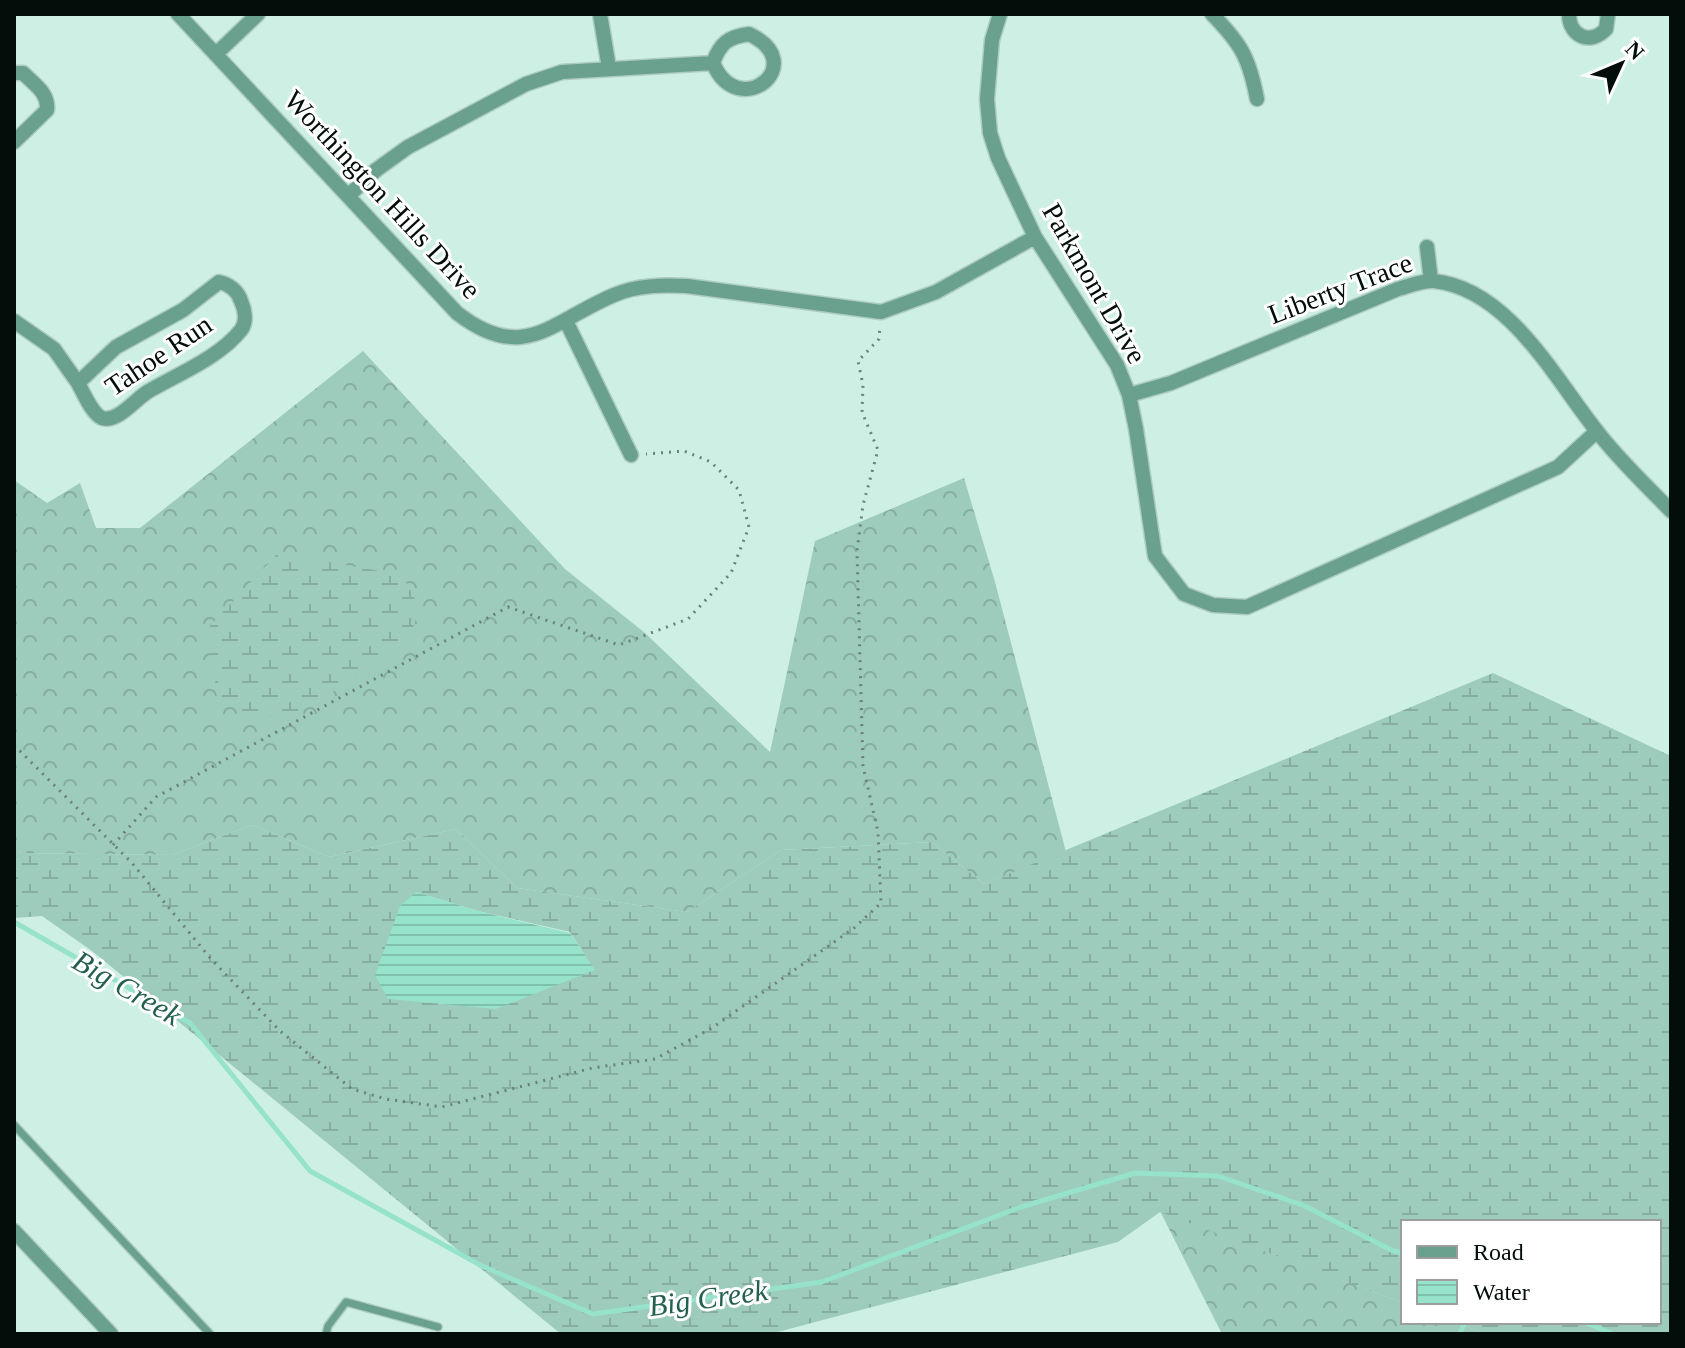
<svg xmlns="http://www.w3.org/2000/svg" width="1685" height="1348" font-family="'Times New Roman',serif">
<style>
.forest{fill:url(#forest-crowns)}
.wetland{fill:url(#wetland-marsh);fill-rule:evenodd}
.water{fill:url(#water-rules)}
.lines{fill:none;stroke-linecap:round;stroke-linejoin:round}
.stream{stroke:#96e2ca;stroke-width:5}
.service-casing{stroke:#aeccc1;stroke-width:10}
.minor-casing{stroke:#aeccc1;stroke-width:17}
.path{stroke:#6b8179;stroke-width:3;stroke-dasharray:2 6;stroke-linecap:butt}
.service{stroke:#69a08e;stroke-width:7}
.minor{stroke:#69a08e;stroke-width:14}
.labels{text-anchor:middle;stroke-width:6;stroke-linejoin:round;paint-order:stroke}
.street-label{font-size:28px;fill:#030e0a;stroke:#fff}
.water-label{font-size:30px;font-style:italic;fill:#24604f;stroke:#fff}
</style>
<defs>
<pattern id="forest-crowns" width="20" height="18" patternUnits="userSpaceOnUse" patternTransform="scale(2)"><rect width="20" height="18" fill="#9dcbbc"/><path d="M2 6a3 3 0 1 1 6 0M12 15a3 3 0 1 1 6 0" fill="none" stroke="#86ada0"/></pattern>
<pattern id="wetland-marsh" width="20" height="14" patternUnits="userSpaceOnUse" patternTransform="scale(2)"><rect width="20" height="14" fill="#9dcbbc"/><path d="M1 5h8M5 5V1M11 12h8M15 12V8" fill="none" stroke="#86ada0"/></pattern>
<pattern id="water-rules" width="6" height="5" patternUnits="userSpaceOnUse" patternTransform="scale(2)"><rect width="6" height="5" fill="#96e2ca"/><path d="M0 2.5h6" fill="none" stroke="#80c1ac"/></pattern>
</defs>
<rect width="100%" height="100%" fill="#cef0e4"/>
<!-- forest -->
<path class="forest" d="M363,351l202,218 80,64 125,119 45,-211 149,-63 31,104 71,270 -82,32 -52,-42 -151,8 -94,62 -170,-24 -61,-59 -127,28 -77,-32 -80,30 -151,-2 -7,-4v-369l33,23 33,-20 16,45h44z
M1160,1211l243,92v19h51l32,12h-264z"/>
<!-- wetland -->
<path class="wetland" d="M278,553l124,22 18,33 -14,39 -109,67 -45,4 -35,-21 -8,-70z
M1493,673l178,83v578h-185l-32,-12h205v-100h-256v81l-243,-91 -42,30 -348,92h-209l-469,-383 -50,-35 -28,2v-69l7,4 151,2 80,-30 77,32 127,-28 61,59 170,24 94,-62 151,-8 52,42zM416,892l62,19 92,21 24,38z"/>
<!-- water -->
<path class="water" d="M416,892l62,19 92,22 25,37 -99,39 -108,-10 -13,-24 25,-69z"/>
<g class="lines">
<!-- stream -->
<path class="stream" d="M14,922l176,101 120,148 172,95 111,48 229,-32 199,-75 114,-34 83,3 87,30 86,44 12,3
M1584,1322l29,12
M1460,1334l5,-12"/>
<!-- service casing -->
<g class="service-casing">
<path id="service" d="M14,1125l196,209
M326,1334l2,-8 18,-24 92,25"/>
</g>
<!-- minor casing -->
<g class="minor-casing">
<path id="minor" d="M178,14l279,299c67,52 95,8 157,-18 23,-10 48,-10 73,-9l194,26 55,-20 99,-55
M600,14l9,54
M1000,14l-8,26 -5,59 3,34 8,25 37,79 82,128 12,30 7,34 19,127 29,38 29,11 34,2 311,-140 39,-36
M1212,14c29,30 37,43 45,85
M1569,14c0,22 21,32 37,15l2,-15
M749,34c63,30 -11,89 -36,29 7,-20 15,-26 36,-29z
M216,54l42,-40
M14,73h9c11,11 26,20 24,37l-33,32
M348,196l28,-26 32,-23 118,-63 36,-12 151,-9
M1427,247l4,34
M219,282c10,2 19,9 22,19 4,9 6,21 0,29 -21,27 -63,44 -92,61 -13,7 -31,32 -47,27 -10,-4 -19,-26 -24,-35l38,-36 67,-37z
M14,321l40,28 24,34
M566,321l65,134
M1129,395l42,-12 227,-94c11,-3 25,-9 36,-8 74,8 120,96 162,149 22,29 50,55 75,81
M14,1231l97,103"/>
</g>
<!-- path -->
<path class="path" d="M14,745l118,118 79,96 69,72 72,58 34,10 56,8 150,-39 63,-9 57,-31 142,-100 27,-25 -3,-71 -15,-66 -6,-215 6,-46 15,-55 -16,-38 1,-27 -5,-24 21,-22 1,-14
M113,845l43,-48 352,-190 111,38 69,-26 43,-46 18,-46 -10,-37 -28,-28 -27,-11 -38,3"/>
<!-- service -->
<use href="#service" class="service"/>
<!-- minor -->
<use href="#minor" class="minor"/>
</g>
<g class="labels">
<!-- street labels -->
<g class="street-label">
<text transform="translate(383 194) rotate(47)" y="10">Worthington Hills Drive</text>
<text transform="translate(1095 283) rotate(60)" y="10">Parkmont Drive</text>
<text transform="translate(1340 288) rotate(-21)" y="10">Liberty Trace</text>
<text transform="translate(158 355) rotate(-34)" y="10">Tahoe Run</text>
</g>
<!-- water labels -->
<g class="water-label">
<text transform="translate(127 988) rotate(30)" y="10">Big Creek</text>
<text transform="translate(708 1298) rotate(-8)" y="10">Big Creek</text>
</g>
</g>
<!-- border -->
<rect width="1685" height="1348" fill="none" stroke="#030e0a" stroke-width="32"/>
<!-- legend -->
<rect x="1401" y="1220" width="260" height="104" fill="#ffffff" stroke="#9a9f9d" stroke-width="2"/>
<rect x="1417" y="1246" width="40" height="12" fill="#69a08e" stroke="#9a9f9d" stroke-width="2"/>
<text x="1473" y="1260" font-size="24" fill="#030e0a">Road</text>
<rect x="1417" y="1280" width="40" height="24" fill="url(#water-rules)" stroke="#9a9f9d" stroke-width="2"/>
<text x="1473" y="1300" font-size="24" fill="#030e0a">Water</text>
<!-- north arrow -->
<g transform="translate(1621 64) rotate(46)" stroke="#ffffff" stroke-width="6" paint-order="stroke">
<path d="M0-6L14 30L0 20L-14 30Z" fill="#030e0a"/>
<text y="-12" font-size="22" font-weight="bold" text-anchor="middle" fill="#030e0a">N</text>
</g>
</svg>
